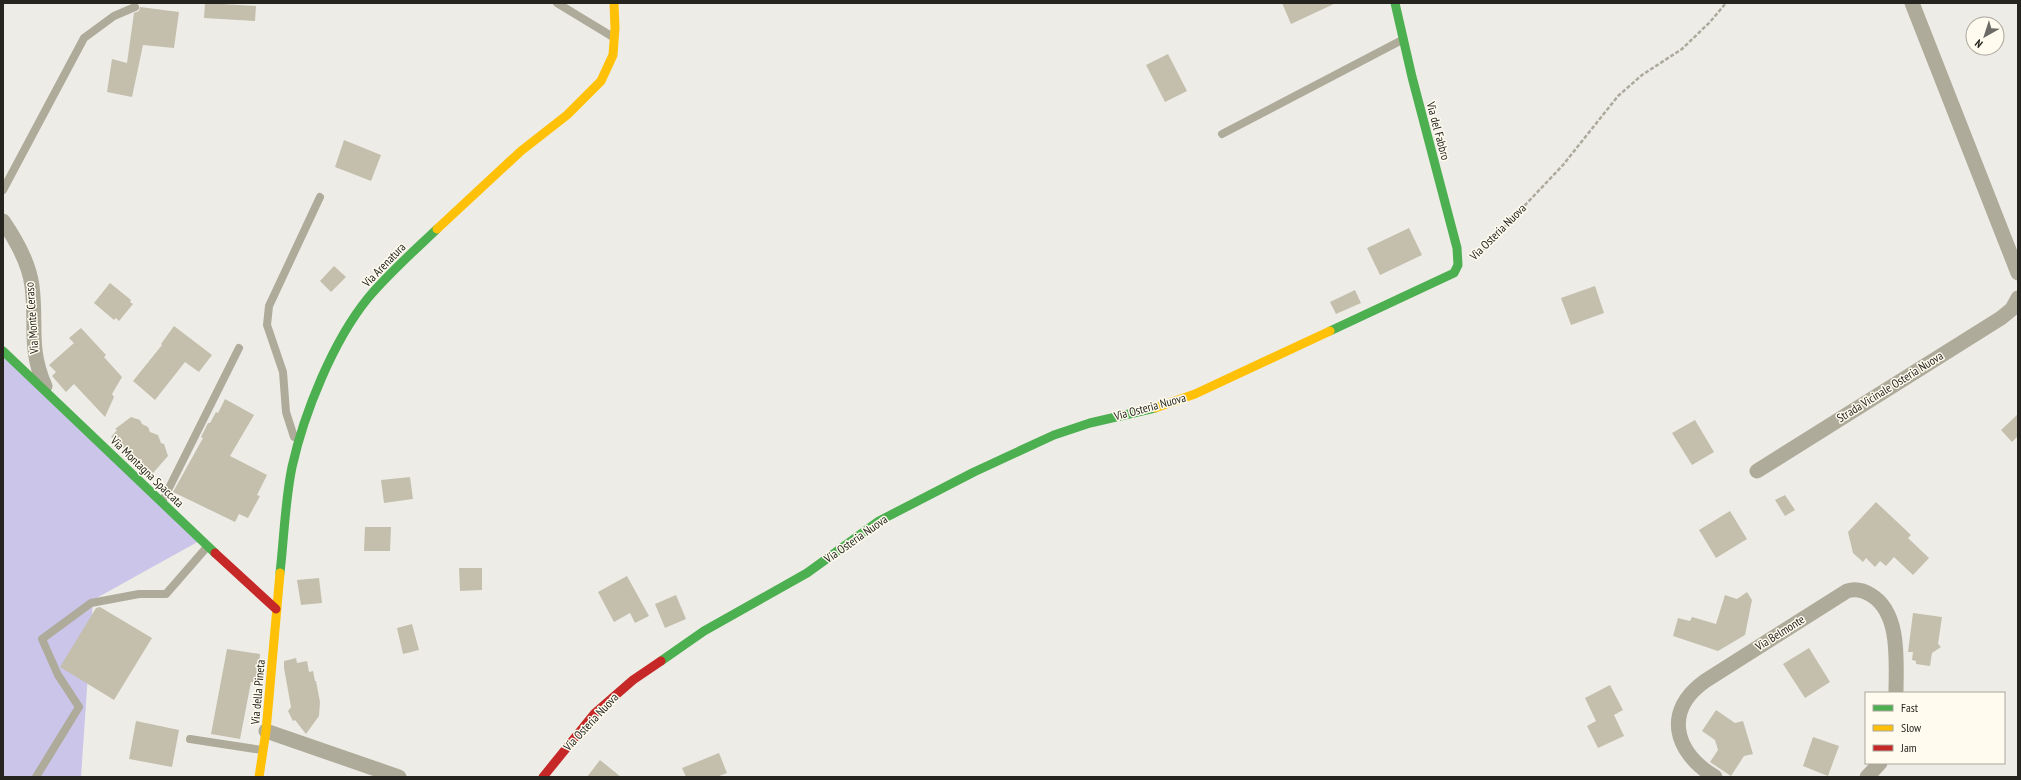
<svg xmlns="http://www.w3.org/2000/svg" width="2021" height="780" font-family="'PT Sans Narrow',sans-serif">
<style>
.forest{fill:#cbc5ea}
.building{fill:#c4bfad}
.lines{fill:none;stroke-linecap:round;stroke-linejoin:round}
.path{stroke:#aca99d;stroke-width:2.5;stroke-dasharray:4 2;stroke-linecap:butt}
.lane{stroke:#aeab9b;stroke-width:8}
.street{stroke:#aeab9b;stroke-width:15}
.fast{stroke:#4caf50;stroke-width:9}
.slow{stroke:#ffc107;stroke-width:9}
.jam{stroke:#c62828;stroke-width:9}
.labels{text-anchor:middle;stroke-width:3;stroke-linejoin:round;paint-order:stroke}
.street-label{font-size:12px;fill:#25241f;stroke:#fffcef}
</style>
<rect width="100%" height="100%" fill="#eeece6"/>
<!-- forest -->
<path class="forest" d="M3,351l198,189 -108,60 -12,177h-78z"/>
<!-- building -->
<path class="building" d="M205,3l51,3 -1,15 -51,-3z
M1282,3h54l-45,21z
M140,7l39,5 -5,36 -31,-3 -11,52 -25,-5 5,-33 15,4 7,-50 5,-2z
M1168,54l19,37 -22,11 -19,-37z
M344,140l37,15 -10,26 -36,-14z
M1409,228l13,27 -42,20 -13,-27z
M334,266l12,11 -15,15 -11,-11z
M110,283l21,17 -1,2 3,2 -14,17 -3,-3 -2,2 -20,-17z
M1595,286l9,27 -33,12 -10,-27z
M1355,290l6,13 -25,11 -6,-12z
M174,326l38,29 -13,17 -14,-10 -30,38 -22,-19 29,-36 -1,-1z
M81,328l25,27 -2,2 18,20 -10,17 2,3 -9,20 -31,-33 -8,8 -14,-16 4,-4 -7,-7 25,-22 -5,-5z
M225,399l29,16 -24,41 37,19 -10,20 3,1 -12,22 -9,-4 -4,8 -62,-30 30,-54 -2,-1 7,-14h2l6,-11 2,1z
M2018,414v22l-6,6 -11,-12z
M131,417l9,3 2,4 6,3 2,5 8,3 3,8 3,1 4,12 -15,17 -42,-36 6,-7 -2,-1z
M1695,420l19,32 -22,13 -20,-32z
M410,477l3,22 -29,4 -3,-23z
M1785,495l10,15 -10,6 -10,-16z
M1876,502l35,33 -3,3 21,20 -16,17 -19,-18 -8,9 -6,-5 -5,6 -9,-9 -3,4 -10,-9 -5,-21z
M1730,511l17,28 -31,19 -17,-28z
M365,527h26l-1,24h-26z
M459,568h23v22l-22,1z
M627,576l22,40 -14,7 -5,-10 -16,9 -16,-30z
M319,578l3,25 -21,2 -4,-25z
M1747,592l5,8 -7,35 -27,16 -45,-15 5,-18 12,3 2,-4 24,7 9,-29 12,4z
M676,595l10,24 -21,9 -10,-24z
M100,607l52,31 -38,62 -54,-33 36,-59z
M1913,613l29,4 -4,27 3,3 -9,6 -2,13 -14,-2v-3l-4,-1 1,-8h-5z
M412,624l7,26 -16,4 -6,-26z
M1809,648l21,34 -25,16 -22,-34z
M227,649l33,5 -3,30 -6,-2 -11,57 -29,-5z
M296,658l1,5 10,-2 2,11 4,-1 2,10h1l4,21 -1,14 -13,18 -11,-14 -2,1 -5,-10 3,-4 -7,-39v-7z
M1610,685l13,25 -9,5 10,21 -26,12 -11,-22 9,-5 -11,-23z
M1716,710l19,13 8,-2 10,33 -9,2 -13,20 -21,-14 8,-12 -3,-10 -13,-9z
M136,721l43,9 -7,37 -43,-8z
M1813,737l26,9 -11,30 -25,-10z
M719,753l8,20 -10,4h-31l-4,-9z
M600,760l21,17h-34z"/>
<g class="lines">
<!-- path -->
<path class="path" d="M1475,258l88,-93 55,-69 24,-21 40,-26 28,-27 16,-19"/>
<!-- lane -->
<path class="lane" d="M557,3l56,34
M1222,134l180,-94
M3,190l81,-152 30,-22 21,-9
M294,437l-8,-25 -3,-40 -16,-47 2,-19 51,-109
M162,502l77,-154
M190,739l72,11
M36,777l43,-70 -21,-32 -16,-36 49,-36 48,-9h27l41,-47"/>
<!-- street -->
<path class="street" d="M1912,3l106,270
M3,221c13,19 26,41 29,65 5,38 -4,62 13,100
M1757,471l244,-153 11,-9 6,-11
M266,731l133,46
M1715,777c-41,-25 -52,-66 -10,-96l142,-90c9,-3 16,-1 24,4 30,18 25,67 25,98
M1867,777l13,-14"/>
<!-- fast -->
<path class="fast" d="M1330,331l124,-58 4,-8 -1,-17 -45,-171 -17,-74
M3,351l212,202
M280,573c4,-35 5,-72 12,-106 12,-54 41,-126 76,-169 21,-25 46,-47 69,-69
M661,661l43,-30 103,-58 72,-52 95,-49 80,-37 36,-12 65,-15"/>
<!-- slow -->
<path class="slow" d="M437,229l84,-78 46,-36 34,-34 12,-26 2,-27 -1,-25
M1155,408l40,-14 135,-63
M259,777l7,-46 14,-158"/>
<!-- jam -->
<path class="jam" d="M215,553l61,56
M543,777l51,-63 39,-34 28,-19"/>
</g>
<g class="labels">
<!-- street labels -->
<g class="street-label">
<text transform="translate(1438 131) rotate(75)" y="4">Via del Fabbro</text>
<text transform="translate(1498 232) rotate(-45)" y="4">Via Osteria Nuova</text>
<text transform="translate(384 265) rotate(-46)" y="4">Via Arenatura</text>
<text transform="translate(32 318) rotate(-94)" y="4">Via Monte Ceraso</text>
<text transform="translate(1890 387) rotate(-32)" y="4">Strada Vicinale Osteria Nuova</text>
<text transform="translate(1150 407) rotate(-15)" y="4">Via Osteria Nuova</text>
<text transform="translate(147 472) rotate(44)" y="4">Via Montagna Spaccata</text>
<text transform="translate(856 539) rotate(-35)" y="4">Via Osteria Nuova</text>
<text transform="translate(1780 633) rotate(-32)" y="4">Via Belmonte</text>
<text transform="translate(258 692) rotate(-85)" y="4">Via della Pineta</text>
<text transform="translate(591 722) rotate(-47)" y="4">Via Osteria Nuova</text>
</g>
</g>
<!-- border -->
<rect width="2021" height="780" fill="none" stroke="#25241f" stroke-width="8"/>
<!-- legend -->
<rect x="1865" y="692" width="140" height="72" fill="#fffcef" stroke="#a8a69c"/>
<rect x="1873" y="705" width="20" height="6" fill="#4caf50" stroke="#a8a69c"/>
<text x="1901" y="712" font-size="12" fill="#25241f">Fast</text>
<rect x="1873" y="725" width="20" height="6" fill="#ffc107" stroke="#a8a69c"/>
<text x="1901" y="732" font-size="12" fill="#25241f">Slow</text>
<rect x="1873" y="745" width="20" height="6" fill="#c62828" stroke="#a8a69c"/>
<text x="1901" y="752" font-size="12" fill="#25241f">Jam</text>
<!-- north arrow -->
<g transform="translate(1985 36) rotate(219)"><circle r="19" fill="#fffcef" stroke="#a8a69c"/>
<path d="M0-3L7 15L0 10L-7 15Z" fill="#6b6a65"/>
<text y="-6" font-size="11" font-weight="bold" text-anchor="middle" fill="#25241f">N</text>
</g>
</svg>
